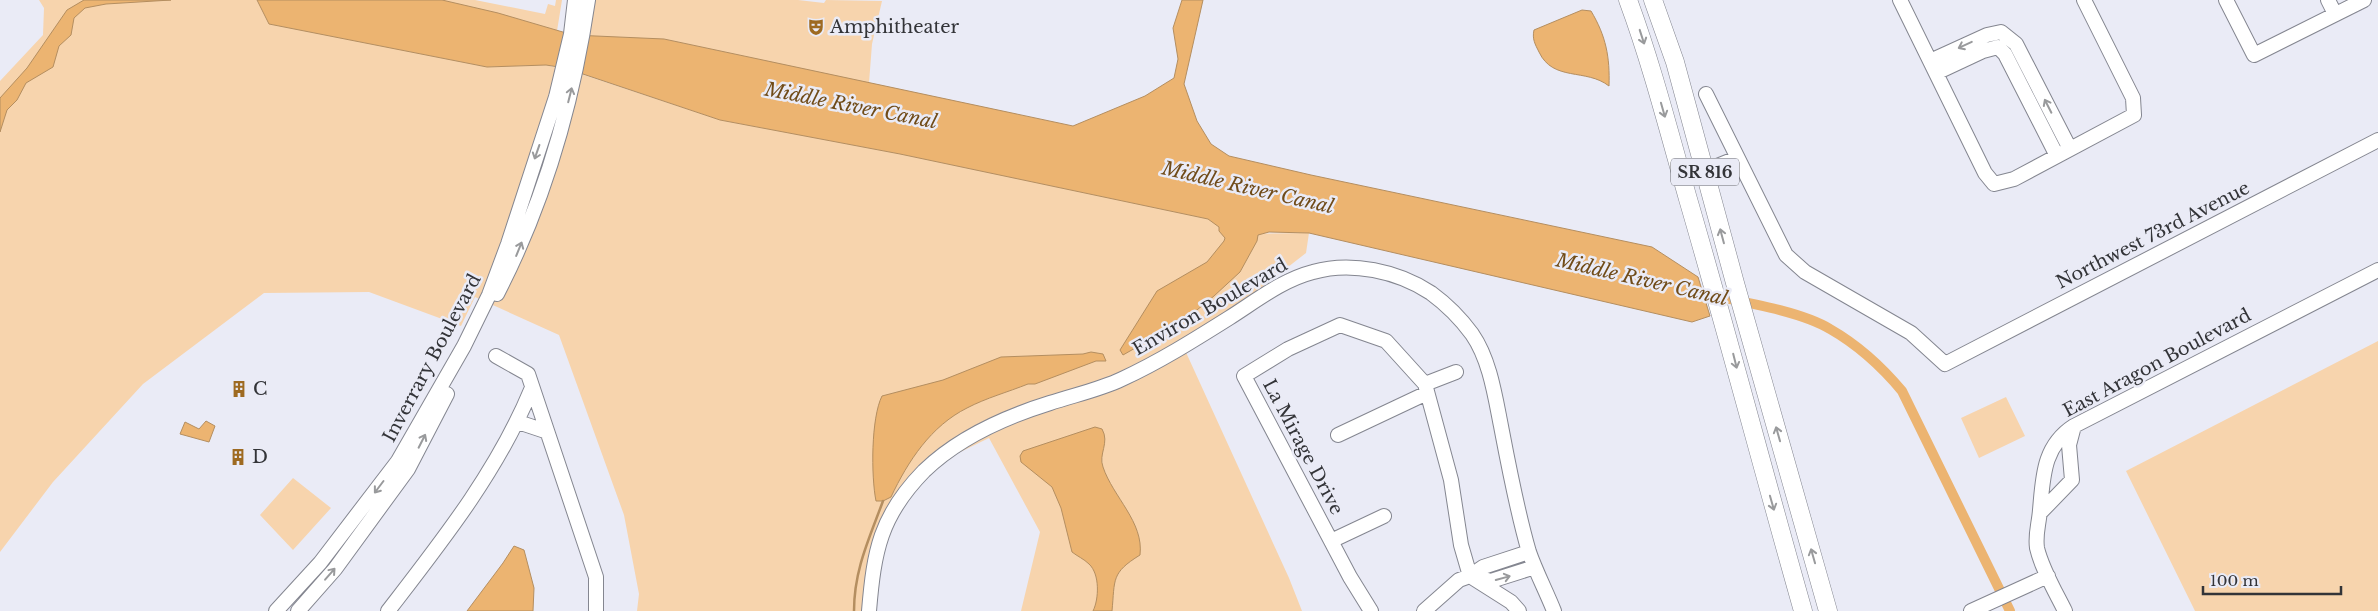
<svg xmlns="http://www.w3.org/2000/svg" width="2378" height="611" font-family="'Libre Baskerville',serif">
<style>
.green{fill:#f7d4ad}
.water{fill:#ecb471;stroke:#b48e60}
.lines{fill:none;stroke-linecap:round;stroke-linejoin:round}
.stream{stroke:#b48e60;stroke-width:2.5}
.canal{stroke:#ecb471;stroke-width:10}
.minor-casing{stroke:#848690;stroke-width:16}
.major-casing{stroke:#848690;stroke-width:19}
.minor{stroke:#fff;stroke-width:14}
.major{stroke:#fff;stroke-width:18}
.oneway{stroke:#999a9c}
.labels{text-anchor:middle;stroke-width:5;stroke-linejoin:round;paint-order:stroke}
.shield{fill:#eaebf6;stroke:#6a6b71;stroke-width:1}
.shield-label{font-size:16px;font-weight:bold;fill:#333438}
.poi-label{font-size:18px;fill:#333438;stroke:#eaebf6;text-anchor:start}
.street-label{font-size:18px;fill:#333438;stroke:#eaebf6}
.water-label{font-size:19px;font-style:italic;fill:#704b18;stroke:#eaebf6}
</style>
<rect width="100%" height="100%" fill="#eaebf6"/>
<!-- green -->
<path class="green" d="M39,0h218l13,24 217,43 59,-2 35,9 139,46 180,34 308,65c29,20 67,13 101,14l-3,20 -122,95 105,230 13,33h-281l19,-79 -51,-94 -41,20 -62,56 -21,97h-228l2,-17 -15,-79 -65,-180 -84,-38 -14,29 -92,-34 -105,1 -121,91 -90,98 -53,70v-471l43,-46 1,-27z
M430,0h45l70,14 3,-10 7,2 1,-6h6l-5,31z
M595,0h203l26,3 2,-3 56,1 -10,43 -3,39 -205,-44 -76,1z
M2378,341v270h-183l-69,-140z
M2006,397l19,39 -46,22 -18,-40z
M293,478l38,30 -38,42 -33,-35z"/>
<!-- water -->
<path class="water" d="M84,0h87l-65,4 -21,4 -11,10 -3,17 -12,11 -6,21 -27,16 -9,17 -10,10 -7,22v-34l27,-30 40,-58z
M257,0h185l56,13 75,22 91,4 409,87 72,-30 29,-18 4,-19 -5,-31 9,-28h21l-19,84 13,37 14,23 18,12 82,19 341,72 46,30 12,39 -18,6 -383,-89 -40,-1 -11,3 -1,6 -17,31 -26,24 -28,23 -63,36 -3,-5 37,-59 50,-29 17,-21 1,-3 -6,-7v-4l-11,-8 -308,-65 -180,-34 -155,-52 -19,-3 -59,2 -218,-43z
M1582,10l9,1c15,25 19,46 18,75 -23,-18 -56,-4 -70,-34 -4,-8 -7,-13 -5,-22z
M1091,352l12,2 3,7h-10l-61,23h-7c-20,8 -42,14 -61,24 -36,18 -59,53 -76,89l-8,4h-7c-5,-25 -5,-83 6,-105l61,-16 58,-23 82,-3z
M206,421l9,5 -6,16 -29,-8 5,-12 14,7z
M1095,427l7,2c8,14 -4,25 1,38 10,30 41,55 37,88 -29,18 -25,24 -28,56h-19c6,-12 7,-37 -4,-47 -5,-5 -12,-8 -17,-12l-11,-44 -9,-21 -31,-25 -1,-6 3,-5z
M514,546l10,4 10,38 -1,23h-66l36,-48z"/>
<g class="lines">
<!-- stream -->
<path class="stream" d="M854,611c0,-41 15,-72 29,-110"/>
<!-- canal -->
<path class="canal" d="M1690,291c39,9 107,18 140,38 28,16 52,38 72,62l108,220"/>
<!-- minor casing -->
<g class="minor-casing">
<path id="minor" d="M1900,0l85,173 9,11 20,-5 120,-64 -1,-17 -49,-98
M2226,0l28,55 110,-55
M2328,0l7,14
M1930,61l57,-26 14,-3 15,12 54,105
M1936,73l47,-22 15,-4 7,7 52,102
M1706,94l80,161 19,17 106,61 34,31 433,-224
M1705,171l32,-13
M497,294c47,-91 76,-192 91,-294
M496,356l32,18 68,203v34
M1425,384l31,-12
M518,422l27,9
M1338,435l89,-42
M2040,513l32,-33 -3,-35 5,-19
M1331,541l53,-25
M1476,577l15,4 44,-14
M276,611l44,-48 78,-102 66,-115 25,-51 19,-51 48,-147 15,-63 4,-34
M298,611l37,-42 73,-100 39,-75
M388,611c54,-70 109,-139 143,-221
M869,611c5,-60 11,-95 55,-140 35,-34 81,-54 126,-68 24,-8 49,-13 72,-24 37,-17 72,-39 107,-61 27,-17 53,-38 84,-46 38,-11 85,-1 118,21 15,11 30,26 41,41 18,26 23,62 29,92 8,42 16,85 28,126 7,20 17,39 25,59
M1371,611l-21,-34 -106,-201 44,-27 52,-24 46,16 39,43 26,96 10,65 9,31 41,26 8,9
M1424,611l35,-31 11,-4 13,-9 46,-15
M1971,611l77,-35
M2065,611c-10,-20 -23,-42 -28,-63 -2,-14 2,-24 3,-38 3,-33 3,-64 34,-84l304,-156"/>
</g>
<!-- major casing -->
<g class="major-casing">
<path id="major" d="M1628,0c24,65 41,132 60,199 40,137 76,275 115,412
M1653,0l22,62 60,221 93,328"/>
</g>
<!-- minor -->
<use href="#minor" class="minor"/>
<!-- major -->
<use href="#major" class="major"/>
</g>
<!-- one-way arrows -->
<defs><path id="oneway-shaft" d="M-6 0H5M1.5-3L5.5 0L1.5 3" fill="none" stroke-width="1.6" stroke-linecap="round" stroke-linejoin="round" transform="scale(1.25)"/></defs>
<g class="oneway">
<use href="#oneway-shaft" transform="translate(1642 37) rotate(72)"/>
<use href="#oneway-shaft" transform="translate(1965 45) rotate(155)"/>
<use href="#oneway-shaft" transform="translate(570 95) rotate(-76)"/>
<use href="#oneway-shaft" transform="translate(2048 106) rotate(-117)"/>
<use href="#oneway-shaft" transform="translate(1663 110) rotate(74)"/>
<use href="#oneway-shaft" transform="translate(537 152) rotate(109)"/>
<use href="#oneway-shaft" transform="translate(1722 236) rotate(-105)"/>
<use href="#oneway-shaft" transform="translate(519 249) rotate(-68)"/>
<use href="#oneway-shaft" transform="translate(1735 361) rotate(76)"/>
<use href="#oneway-shaft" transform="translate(1778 434) rotate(-106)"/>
<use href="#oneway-shaft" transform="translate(422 441) rotate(-63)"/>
<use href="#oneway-shaft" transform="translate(379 487) rotate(127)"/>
<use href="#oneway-shaft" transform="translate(1772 503) rotate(74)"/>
<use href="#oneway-shaft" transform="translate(1813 556) rotate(-106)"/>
<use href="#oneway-shaft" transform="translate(330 574) rotate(-49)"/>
<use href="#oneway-shaft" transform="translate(1503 578) rotate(-15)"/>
</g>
<!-- icons -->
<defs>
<g id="theatre-bare" transform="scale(1.35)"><path d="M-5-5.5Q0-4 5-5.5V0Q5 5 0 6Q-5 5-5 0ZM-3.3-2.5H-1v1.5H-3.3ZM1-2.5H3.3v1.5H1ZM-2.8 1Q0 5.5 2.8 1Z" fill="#9e6a21" stroke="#eaebf6" stroke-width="2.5" paint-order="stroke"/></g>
<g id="building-bare" transform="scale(1.35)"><path d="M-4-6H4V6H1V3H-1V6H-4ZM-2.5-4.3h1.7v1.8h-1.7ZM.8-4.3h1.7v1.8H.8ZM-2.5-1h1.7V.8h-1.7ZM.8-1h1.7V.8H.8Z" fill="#9e6a21" stroke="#eaebf6" stroke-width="2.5" paint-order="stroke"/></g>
</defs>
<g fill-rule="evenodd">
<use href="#theatre-bare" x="816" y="27"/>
<use href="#building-bare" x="239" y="389"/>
<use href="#building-bare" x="238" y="457"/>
</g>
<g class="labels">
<!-- shield labels -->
<rect class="shield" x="1671" y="158.5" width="68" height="27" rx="4"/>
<g class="shield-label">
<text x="1705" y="178">SR 816</text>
</g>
<!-- poi labels -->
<g class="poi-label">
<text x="830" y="33">Amphitheater</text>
<text x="253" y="395">C</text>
<text x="252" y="463">D</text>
</g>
<!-- street labels -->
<g class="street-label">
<text transform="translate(2153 235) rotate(-27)" y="6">Northwest 73rd Avenue</text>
<text transform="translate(1210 307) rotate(-30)" y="6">Environ Boulevard</text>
<text transform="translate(432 358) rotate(-62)" y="6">Inverrary Boulevard</text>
<text transform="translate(2157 363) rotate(-28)" y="6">East Aragon Boulevard</text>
<text transform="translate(1303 447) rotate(62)" y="6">La Mirage Drive</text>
</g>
<!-- water labels -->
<g class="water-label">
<text transform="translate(851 105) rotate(11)" y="7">Middle River Canal</text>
<text transform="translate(1248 187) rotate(13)" y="7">Middle River Canal</text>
<text transform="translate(1642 279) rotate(13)" y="7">Middle River Canal</text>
</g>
</g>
<!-- scale -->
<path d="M2203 586v8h138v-8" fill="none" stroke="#333438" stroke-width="2.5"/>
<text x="2210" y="586" font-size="15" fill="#333438" stroke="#eaebf6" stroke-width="4" paint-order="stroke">100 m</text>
</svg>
